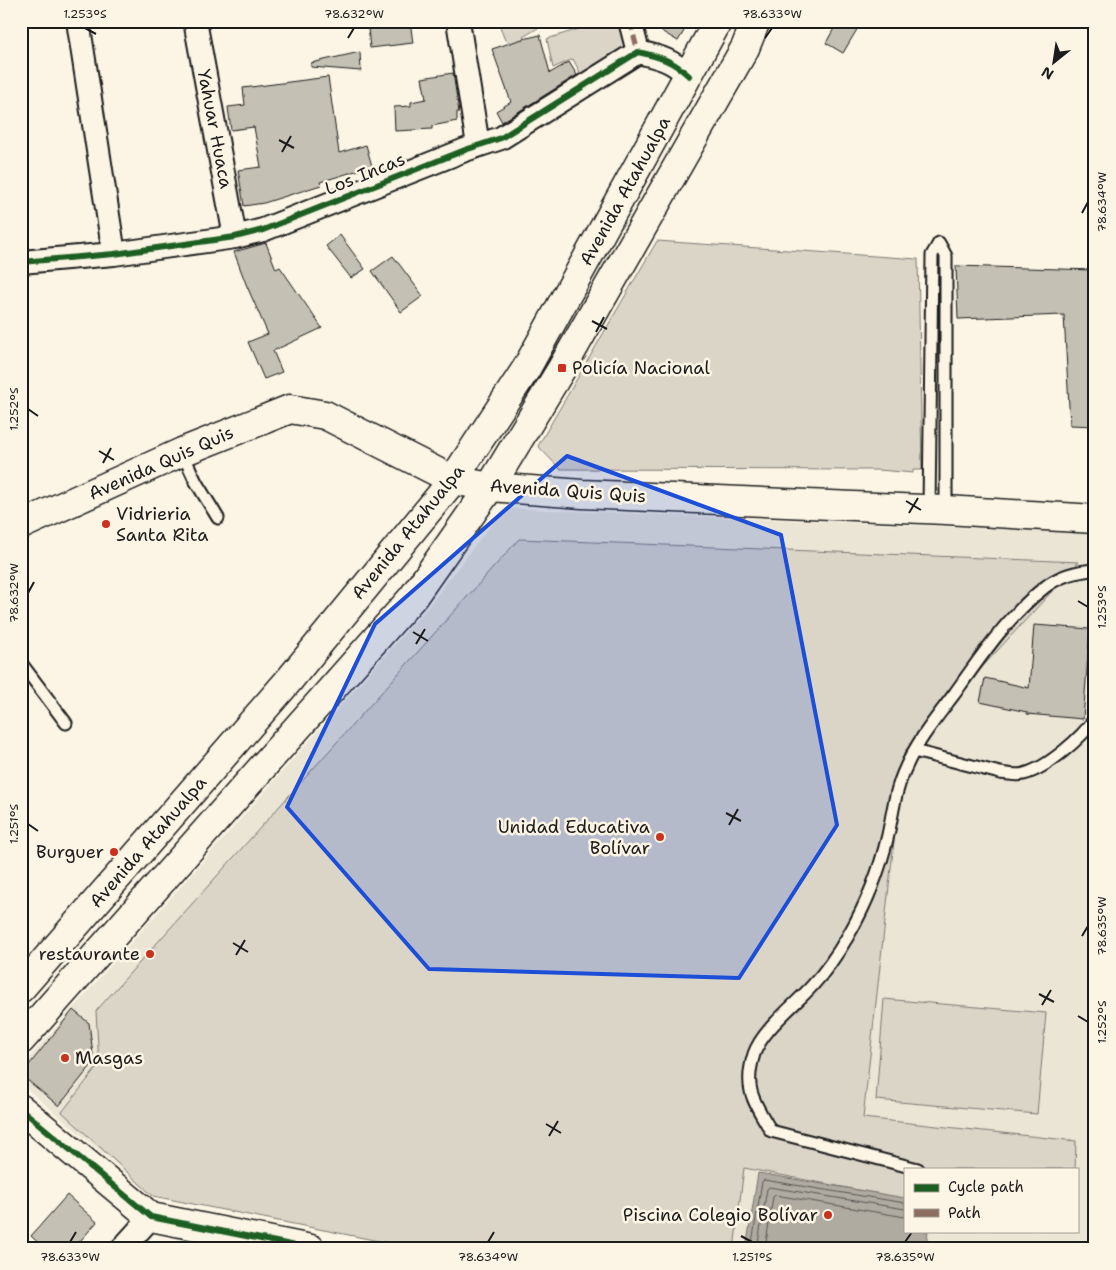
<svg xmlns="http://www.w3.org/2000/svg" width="1116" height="1270" font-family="'Shantell Sans',sans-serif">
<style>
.built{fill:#ebe5d6;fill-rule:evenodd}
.green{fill:#dbd5c8;stroke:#7c7872}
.water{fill:#b0aba1;stroke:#75726c}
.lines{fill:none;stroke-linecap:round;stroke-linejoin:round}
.shore{stroke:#575551;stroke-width:1}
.building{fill:#c4c0b3;stroke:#1c1c1c}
.lane-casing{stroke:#1c1c1c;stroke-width:15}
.street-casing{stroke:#1c1c1c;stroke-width:26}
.secondary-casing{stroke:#1c1c1c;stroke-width:31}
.primary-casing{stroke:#1c1c1c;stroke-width:31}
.lane{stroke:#fcf5e5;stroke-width:11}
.street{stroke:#fcf5e5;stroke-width:22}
.secondary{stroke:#fcf5e5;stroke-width:28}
.primary{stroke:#fcf5e5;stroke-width:28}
.quiet{stroke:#8d6e63;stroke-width:5;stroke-dasharray:10 5;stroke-linecap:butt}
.cycleway-casing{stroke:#fcf5e5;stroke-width:9}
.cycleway{stroke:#1b5e20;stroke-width:6}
.marked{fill:#1d4ed8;fill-opacity:0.2;stroke:#1d4ed8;stroke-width:4;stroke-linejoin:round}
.ticks{fill:none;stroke:#1c1c1c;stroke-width:2}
.poi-dot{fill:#c8321e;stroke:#fcf5e5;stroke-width:2}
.labels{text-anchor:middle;stroke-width:5;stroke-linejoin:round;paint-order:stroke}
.street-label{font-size:18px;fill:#1c1c1c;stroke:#fcf5e5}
.poi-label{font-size:18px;fill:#1c1c1c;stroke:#fcf5e5;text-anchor:end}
.neatline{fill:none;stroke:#1c1c1c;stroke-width:2}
.ticks-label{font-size:12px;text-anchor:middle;fill:#1c1c1c}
</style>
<rect width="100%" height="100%" fill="#fcf5e5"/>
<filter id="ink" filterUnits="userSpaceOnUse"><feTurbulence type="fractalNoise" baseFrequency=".02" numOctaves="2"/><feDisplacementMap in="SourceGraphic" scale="10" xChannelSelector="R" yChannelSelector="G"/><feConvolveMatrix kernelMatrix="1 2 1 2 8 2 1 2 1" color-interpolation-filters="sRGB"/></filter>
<g filter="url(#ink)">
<!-- built -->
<path class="built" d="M504,508l591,25v716h-676l-266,-53 -132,-112v-17l406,-459zM905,1169h172v62h-172z"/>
<!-- green -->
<path class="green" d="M498,21h38l2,7 -15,9 8,10 -13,2 -14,-11z
M583,21h47l9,23 -54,38 -12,-23 -20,9 -6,-29 38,-12z
M657,241l261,18 4,211h-9v3l-34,-3 -319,-1 -22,-23z
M519,539l560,23 -175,190 -41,366 213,23 -1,28h-170v30l-161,-31 -10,81h-315l-266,-53 -91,-84 37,-47 -3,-54z
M884,999l162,14 -9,101 -161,-14z"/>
<!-- water -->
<path class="water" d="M758,1173l147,25v33h23l-2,18h-180z"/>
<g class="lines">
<!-- shore -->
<path class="shore" d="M751,1249l11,-67 2,-2 141,23
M757,1249l10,-60 2,-2 136,22
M765,1249l8,-52 2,-2 130,22"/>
</g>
<!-- building -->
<path class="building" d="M381,21h29l3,22 -43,5 -2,-19 14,-2z
M644,21h46l-12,20z
M838,21h24l-19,32 -17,-10z
M540,35l10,38 19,-11 8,13 -75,47 -6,-11 15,-9 -19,-53 27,-9z
M360,52l1,19 -50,-4v-4z
M453,73l6,39h-2v9l-25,5v3l-37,2 -1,-24 17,-1v-4l15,-3 -4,-21z
M328,77l11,76 27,-8 6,21 -52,16 1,3 -57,18 -20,3 -6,-36 23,-3 -7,-40 -23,3 -3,-23 17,-2 -2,-17z
M340,235l25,34 -14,9 -25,-32z
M266,243l10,26 4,-2 42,61 -49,23 9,21 -18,7 -16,-37 20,-8 -22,-50 -12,-32z
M393,256l30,40 -22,16 -29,-41z
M956,266l139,4v156l-25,-1 -6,-110 -106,4z
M1034,625l56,4 -7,90 -56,-5v-2l-47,-10 5,-24 44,10z
M73,1010l16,13 5,39 -35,44 -38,-31z
M67,1195l30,27 -24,27h-28l-14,-13z"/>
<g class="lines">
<!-- lane casing -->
<g class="lane-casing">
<path id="lane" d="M939,243l7,13v254
M182,452l14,30 22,36
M929,509l3,-254 7,-12
M21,663l45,60
M914,751l86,22c8,1 16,3 24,1 23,-6 58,-36 71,-56
M918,1169l-147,-38c-17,-29 -28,-42 -17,-77 8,-24 41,-49 58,-68 14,-15 26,-33 36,-50 18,-31 32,-66 40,-101 5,-23 7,-45 17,-66 12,-28 32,-52 50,-76 26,-37 54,-78 90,-106 14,-11 33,-16 50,-17"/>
</g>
<!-- street casing -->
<g class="street-casing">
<path id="street" d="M78,21l36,233
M195,21l40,216
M458,21l20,124
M630,21l8,31
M21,262l93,-8 121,-17 28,-7 202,-80 36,-12 137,-86c22,5 34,8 51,24
M122,1249l29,-32"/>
</g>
<!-- secondary casing -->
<g class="secondary-casing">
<path id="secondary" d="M21,988l269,-309 163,-199
M21,1040l392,-443 77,-110
M21,1109l130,108 160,32"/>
</g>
<!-- primary casing -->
<g class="primary-casing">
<path id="primary" d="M453,480l73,-111 192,-348
M490,487l72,-119 183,-320 11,-27
M21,525l161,-73 108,-43 35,6 128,65 37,7 92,7 364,16 149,9"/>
</g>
<!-- lane -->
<use href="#lane" class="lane"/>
<!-- street -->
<use href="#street" class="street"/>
<!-- secondary -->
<use href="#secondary" class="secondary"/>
<!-- primary -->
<use href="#primary" class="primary"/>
<!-- quiet -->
<path class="quiet" d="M630,21l8,31"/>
<!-- cycleway casing -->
<g class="cycleway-casing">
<path id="cycleway" d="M21,262l93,-8 121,-17 28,-7 202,-80 36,-12 137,-86c22,5 34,8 51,24
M21,1109l130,108 160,32"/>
</g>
<!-- cycleway -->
<use href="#cycleway" class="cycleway"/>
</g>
</g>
<!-- marked area -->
<path class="marked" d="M567,456l214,79 56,290 -98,153 -310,-9 -142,-162 88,-183z"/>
<!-- ticks -->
<path class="ticks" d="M85,28l11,6M348,38l6,-10M765,38l7,-10M279,140l15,8M282,152l9,-16M1082,213l6,-11M592,321l15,8M596,332l8,-15M28,409l10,7M99,451l15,9M103,463l8,-15M906,501l15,9M909,513l9,-15M28,593l6,-11M1078,601l10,6M413,632l15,9M416,644l9,-15M726,813l15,8M28,824l10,7M729,825l9,-16M1082,936l6,-10M233,943l15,9M236,955l9,-15M1039,994l15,8M1042,1005l9,-15M1078,1016l10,6M546,1124l15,9M549,1136l9,-15M741,1236l11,6M70,1242l6,-10M488,1242l6,-10M905,1242l7,-10"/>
<!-- markers -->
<g class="poi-dot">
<rect x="557" y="363" width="10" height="10" rx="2.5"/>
<circle cx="106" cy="524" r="5"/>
<circle cx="660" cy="837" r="5"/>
<circle cx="114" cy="852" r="5"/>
<circle cx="150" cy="954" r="5"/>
<circle cx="65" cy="1058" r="5"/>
<circle cx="828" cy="1215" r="5"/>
</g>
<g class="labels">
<!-- street labels -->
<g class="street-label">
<text transform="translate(215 129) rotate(79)" y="6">Yahuar Huaca</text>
<text transform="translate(365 174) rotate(-22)" y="6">Los Incas</text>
<text transform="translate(625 191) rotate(-61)" y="6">Avenida Atahualpa</text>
<text transform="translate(161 463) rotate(-24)" y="6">Avenida Quis Quis</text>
<text transform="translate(568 491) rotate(4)" y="6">Avenida Quis Quis</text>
<text transform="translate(408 532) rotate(-51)" y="6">Avenida Atahualpa</text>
<text transform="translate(148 842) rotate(-49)" y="6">Avenida Atahualpa</text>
</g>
<!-- poi labels -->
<g class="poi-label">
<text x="572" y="374" text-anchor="start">Policía Nacional</text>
<text x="116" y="520" text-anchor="start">Vidrieria<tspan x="116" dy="21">Santa Rita</tspan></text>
<text x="650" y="833">Unidad Educativa<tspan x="650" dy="21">Bolívar</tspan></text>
<text x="104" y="858">Burguer</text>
<text x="140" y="960">restaurante</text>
<text x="75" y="1064" text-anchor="start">Masgas</text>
<text x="818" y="1221">Piscina Colegio Bolívar</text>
</g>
</g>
<!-- margin -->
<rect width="1116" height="1270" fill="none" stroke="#fcf5e5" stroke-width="55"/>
<!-- legend -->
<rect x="904" y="1168" width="175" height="65" fill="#fcf5e5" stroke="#a29e95"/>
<rect x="914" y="1184" width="25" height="8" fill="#1b5e20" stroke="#a29e95"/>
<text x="948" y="1192" font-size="15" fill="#1c1c1c">Cycle path</text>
<rect x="914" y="1209" width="25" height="8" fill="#8d6e63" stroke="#a29e95"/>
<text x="948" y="1218" font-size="15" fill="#1c1c1c">Path</text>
<!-- north arrow -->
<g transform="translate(1054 62) rotate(210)" stroke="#fcf5e5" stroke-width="4" paint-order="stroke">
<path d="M0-4L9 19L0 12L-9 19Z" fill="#1c1c1c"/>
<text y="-8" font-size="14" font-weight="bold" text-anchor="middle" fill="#1c1c1c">N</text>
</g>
<rect x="28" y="28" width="1060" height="1214" class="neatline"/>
<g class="ticks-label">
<text x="85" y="18">1.253°S</text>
<text x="354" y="18">78.632°W</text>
<text x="772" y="18">78.633°W</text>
<text transform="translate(1102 202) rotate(-90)" y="4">78.634°W</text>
<text transform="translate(14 409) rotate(-90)" y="4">1.252°S</text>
<text transform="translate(14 593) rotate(-90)" y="4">78.632°W</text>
<text transform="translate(1102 607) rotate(-90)" y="4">1.253°S</text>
<text transform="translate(14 824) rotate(-90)" y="4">1.251°S</text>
<text transform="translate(1102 926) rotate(-90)" y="4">78.635°W</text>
<text transform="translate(1102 1022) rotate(-90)" y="4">1.252°S</text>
<text x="70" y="1261">78.633°W</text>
<text x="488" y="1261">78.634°W</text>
<text x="752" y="1261">1.251°S</text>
<text x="905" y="1261">78.635°W</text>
</g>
</svg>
